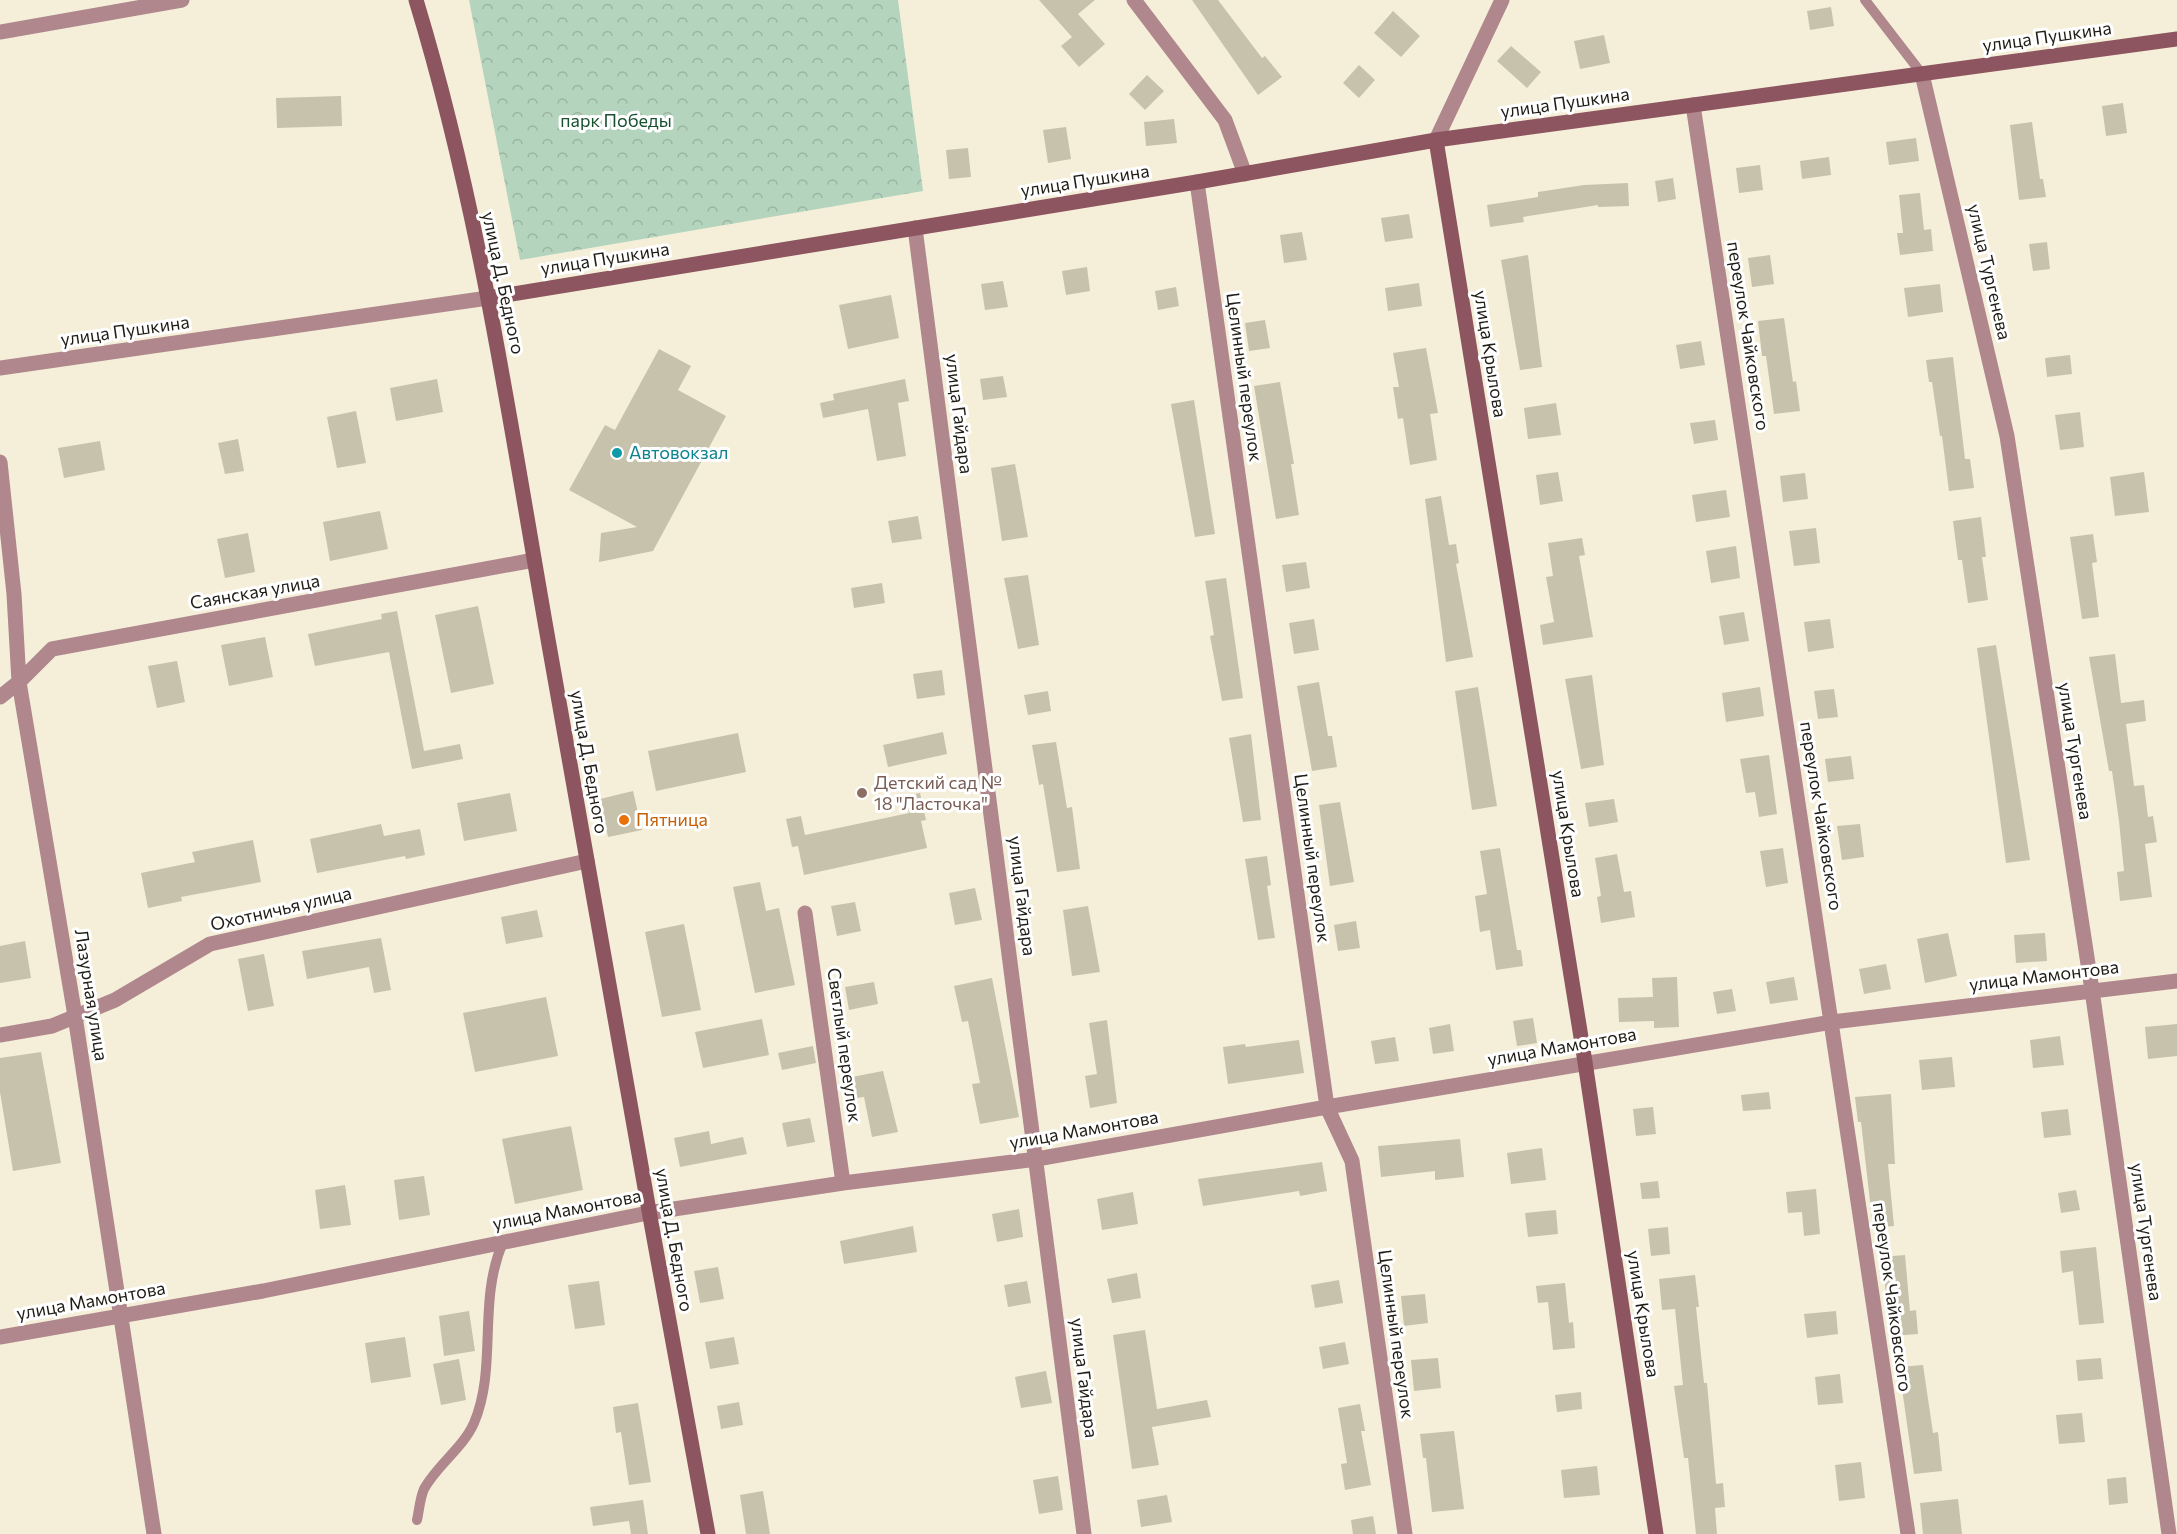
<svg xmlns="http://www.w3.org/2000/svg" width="2177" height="1534" font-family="Commissioner,sans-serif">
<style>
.park{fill:url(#park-crowns)}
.building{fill:#c7c2ac}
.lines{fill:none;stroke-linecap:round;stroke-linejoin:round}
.lane{stroke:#af878d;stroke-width:10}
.street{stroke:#af878d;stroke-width:15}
.secondary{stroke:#8d5560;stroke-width:15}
.culture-dot{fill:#0f9aa8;stroke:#fff;stroke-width:2}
.education-dot{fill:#8d6e63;stroke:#fff;stroke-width:2}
.food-dot{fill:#e8710a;stroke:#fff;stroke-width:2}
.labels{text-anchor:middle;stroke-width:6;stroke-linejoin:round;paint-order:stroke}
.street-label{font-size:18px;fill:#1f1d15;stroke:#fff}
.park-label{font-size:18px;fill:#175130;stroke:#fff}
.culture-label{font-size:18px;fill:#0d838f;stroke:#fff;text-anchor:start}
.education-label{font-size:18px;fill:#785e54;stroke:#fff;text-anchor:start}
.food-label{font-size:18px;fill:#c56008;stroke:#fff;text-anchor:start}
</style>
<defs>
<pattern id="park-crowns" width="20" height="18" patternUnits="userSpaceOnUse" patternTransform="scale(1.5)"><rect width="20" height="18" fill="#b4d4bd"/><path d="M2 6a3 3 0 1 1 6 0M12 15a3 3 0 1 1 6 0" fill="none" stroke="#9ab6a2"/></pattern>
</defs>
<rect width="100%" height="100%" fill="#f5efd9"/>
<!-- park -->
<path class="park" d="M469,0h429l25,191 -403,69z"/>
<!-- building -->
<path class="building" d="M1039,0h56l-17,14 27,30 -26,23 -18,-21 11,-9z
M1192,0h26l44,58 3,-2 17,21 -24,18z
M1831,7l3,19 -24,4 -3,-19z
M1393,11l27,25 -19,21 -27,-24z
M1604,35l6,28 -30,6 -6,-28z
M1511,46l30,26 -14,16 -30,-27z
M1359,65l16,15 -16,18 -16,-15z
M1147,75l17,16 -19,19 -16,-16z
M341,96l1,30 -65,2 -1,-30z
M2123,103l4,30 -21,3 -4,-30z
M1174,119l3,24 -31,3 -2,-24z
M2032,122l8,57h3l3,18 -27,3 -9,-75z
M1066,127l5,32 -23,4 -5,-33z
M1916,138l3,23 -30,4 -3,-23z
M968,148l3,29 -22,2 -3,-29z
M1829,157l2,18 -29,4 -2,-18z
M1760,165l3,25 -24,3 -3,-25z
M1673,178l3,21 -18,3 -3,-21z
M1628,183l1,23 -31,1v-2l-75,12 1,5 -34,5 -3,-22 51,-8v-5l46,-7z
M1920,193l4,37 7,-1 2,22 -33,4 -3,-22h6l-4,-38z
M1409,214l4,24 -28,4 -4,-24z
M1302,232l5,28 -23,3 -4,-28z
M2047,242l3,27 -17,2 -4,-27z
M1528,255l14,112 -22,3 -19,-110z
M1770,255l4,29 -22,3 -4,-29z
M1087,267l3,24 -24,4 -4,-24z
M1003,281l5,26 -23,3 -4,-26z
M1419,283l3,23 -34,5 -3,-23z
M1940,284l3,28 -35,5 -4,-29z
M1176,287l3,19 -21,4 -3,-19z
M891,295l8,43 -51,11 -9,-44z
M1784,318l9,64 3,-1 4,30 -26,3 -8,-58h-4l-4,-35z
M1265,320l5,28 -21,3 -4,-28z
M1701,341l4,24 -25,4 -4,-24z
M1426,348l12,65 -8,1 7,46 -27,5 -7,-47 -5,1 -5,-32h6l-6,-34z
M659,349l32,17 -13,24 48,26 -73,135 -54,11 2,-29 36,-6 -68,-37 36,-65 10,5z
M2070,355l2,19 -25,3 -2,-19z
M1953,357l12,102h5l4,29 -25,3 -7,-55h-2l-8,-54h-3l-3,-22z
M1003,376l4,21 -24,3 -3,-21z
M437,379l6,33 -47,9 -6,-33z
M905,379l4,22 -11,2 8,53 -29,5 -9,-52 -45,9 -3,-15 14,-3 -1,-6z
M1280,382l14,82h-3l8,51 -23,4 -22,-133z
M1194,400l21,134 -20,3 -24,-133z
M1556,403l5,32 -33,4 -4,-31z
M356,411l10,52 -29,5 -10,-51z
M2080,412l4,35 -24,3 -5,-35z
M1715,420l3,20 -24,4 -4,-21z
M238,439l6,32 -19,3 -7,-31z
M100,441l5,29 -41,8 -6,-30z
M1015,464l13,73 -26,4 -11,-73z
M1558,472l5,29 -23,4 -4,-30z
M2144,472l5,40 -34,4 -5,-39z
M1805,473l3,26 -25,3 -3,-26z
M1726,490l4,27 -34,5 -4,-27z
M1441,496l8,49 7,-1 3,19 -3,1 17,93 -27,5 -21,-163z
M380,511l8,38 -58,12 -7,-39z
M918,516l4,23 -30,4 -4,-22z
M1981,517l5,40h-4l6,43 -20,3 -6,-43h-4l-5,-39z
M1816,528l4,35 -26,3 -5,-35z
M248,533l7,39 -30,6 -8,-39z
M2093,534l4,28 -5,1 7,54 -17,2 -12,-82z
M1582,538l3,17 -6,1 14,81 -50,8 -3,-20 14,-3 -8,-45 7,-1 -5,-33z
M1736,546l4,32 -29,5 -5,-32z
M1306,562l4,26 -24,4 -4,-27z
M1028,575l11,70 -21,4 -14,-71z
M1226,578l17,120 -21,3 -12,-65 4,-1 -9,-54z
M882,583l3,20 -31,5 -3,-20z
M478,606l16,78 -43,9 -16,-78z
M397,611l27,140 36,-7 3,15 -51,10 -23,-117 -74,14 -7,-32 74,-15 -1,-5z
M1744,612l5,29 -25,4 -5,-29z
M1314,619l5,31 -25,4 -5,-31z
M1830,619l4,29 -26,4 -4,-30z
M265,637l8,40 -44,9 -8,-41z
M1996,645l34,215 -24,3 -29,-215z
M2115,654l6,49 23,-3 2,21 -20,3 8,62 10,-1 4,32 5,-1 4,26 -12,2 7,53 -32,4 -3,-29 7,-1 -5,-50 -7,-50h-3l-20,-114z
M177,661l8,41 -28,6 -9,-42z
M942,670l3,25 -28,4 -4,-25z
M1592,675l12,90 -23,4 -16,-90z
M1319,682l9,54h4l5,31 -25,4 -15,-85z
M1478,687l19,119 -25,4 -17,-119z
M1760,687l4,29 -38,6 -4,-29z
M1834,689l4,28 -20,2 -4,-28z
M1048,691l3,20 -23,4 -4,-20z
M943,732l4,22 -59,13 -5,-22z
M738,733l8,39 -90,19 -8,-40z
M1251,734l10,86 -18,2 -14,-84z
M1056,742l11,66 5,-1 8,62 -23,3 -14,-88 -4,1 -7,-40z
M1769,755l8,59 -18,3 -4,-25 -9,1 -6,-34z
M1851,756l3,23 -26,3 -3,-23z
M633,791l9,39 -34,7 -8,-38z
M510,793l7,38 -53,10 -7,-38z
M920,793l6,27 -5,1 6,27 -123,27 -6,-29 -6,1 -6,-28 15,-3 4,19 104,-22 -4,-17z
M1614,799l4,23 -29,5 -4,-24z
M1340,802l14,80 -24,4 -11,-81z
M381,824l3,12 36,-7 5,26 -19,4 -1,-3 -88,17 -7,-34z
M1860,824l4,33 -22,3 -5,-34z
M253,840l8,42 -80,15 1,4 -34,7 -7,-35 54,-11 -3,-10z
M1500,848l17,102h4l2,16 -27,4 -6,-40 -10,2 -5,-36 12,-2 -7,-43z
M1783,848l5,35 -22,4 -6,-36z
M1617,854l7,38 7,-1 4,26 -34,6 -4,-26 4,-1 -6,-38z
M1267,856l4,29 -4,1 8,52 -17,2 -13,-81z
M760,882l6,29 13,-3 16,77 -40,8 -22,-106z
M975,888l7,32 -27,5 -6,-32z
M855,902l6,29 -24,5 -6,-30z
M1088,906l12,66 -28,4 -9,-66z
M537,910l6,27 -37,7 -5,-27z
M1356,921l4,27 -22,3 -4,-26z
M684,924l17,86 -39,7 -17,-85z
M1948,933l9,43 -32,7 -8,-44z
M2045,933l2,28 -31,2 -2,-28z
M381,938l10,52 -17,3 -5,-26 -62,12 -5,-28z
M25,941l6,37 -31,5v-37z
M264,954l10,52 -26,5 -10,-52z
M1886,964l5,25 -27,5 -5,-25z
M1677,977l2,50 -25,1v-7l-35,1 -1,-24 35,-1 -1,-19z
M1794,977l4,23 -28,4 -4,-22z
M992,978l27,139 -39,7 -8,-40 8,-1 -12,-62 -6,1 -8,-36z
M874,982l4,22 -29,6 -4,-23z
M1732,989l4,22 -19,3 -4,-22z
M546,997l12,59 -83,16 -12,-59z
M1533,1018l4,25 -20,3 -4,-25z
M762,1019l7,36 -66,13 -8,-36z
M1107,1020l10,83 -27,5 -5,-32 12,-2 -8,-51z
M1450,1024l4,27 -21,3 -4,-26z
M2177,1024v32l-29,3 -3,-32z
M2060,1036l4,29 -31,3 -3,-28z
M1395,1037l4,24 -24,3 -4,-23z
M1299,1040l5,33 -76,11 -5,-37 22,-3 1,3z
M813,1046l3,17 -34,7 -4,-17z
M41,1052l20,111 -48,8 -13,-79v-34z
M1952,1057l3,30 -33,3 -3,-30z
M883,1071l15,61 -26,5 -8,-40 -7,1 -5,-21z
M1769,1092l2,17 -28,2 -2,-16z
M1891,1094l4,70h-7l6,62 -21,2 -12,-106h-3l-3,-25z
M1653,1107l3,27 -20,2 -3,-27z
M2068,1109l3,26 -27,3 -3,-26z
M810,1118l5,24 -28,5 -5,-24z
M571,1126l12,64 -68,14 -13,-65z
M709,1131l2,13 32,-7 4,17 -67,13 -6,-29z
M1460,1139l4,38 -29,3v-9l-54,6 -3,-31z
M1542,1148l4,32 -35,4 -4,-31z
M1322,1162l5,29 -27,5 -1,-5 -96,15 -5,-27z
M424,1176l6,39 -31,5 -5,-40z
M1658,1181l2,17 -18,1 -2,-16z
M345,1185l6,40 -31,4 -5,-39z
M1816,1189l4,45 -16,2 -2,-24 -14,1 -2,-21z
M2076,1190l4,20 -19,3 -3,-20z
M1133,1192l5,32 -36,6 -5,-31z
M1019,1209l4,28 -26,5 -5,-28z
M1556,1210l2,24 -30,3 -3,-24z
M913,1226l4,26 -73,12 -4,-23z
M1668,1227l2,27 -19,2 -3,-27z
M2096,1247l8,76 -25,2 -6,-54 -11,2 -2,-22z
M1905,1255l5,56 6,-1 2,24 -26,2 -11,-79z
M718,1267l6,32 -24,4 -6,-32z
M1137,1273l4,25 -29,5 -5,-24z
M1695,1275l4,32h-3l8,76h3l9,101 7,-1 2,24 -10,1 2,26h-21l-8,-76h-4l-10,-72 9,-1 -8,-76 -13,1 -3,-31z
M1339,1280l4,23 -28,5 -4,-23z
M599,1281l6,44 -30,4 -7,-44z
M1027,1281l4,22 -23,4 -4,-22z
M1565,1283l4,40 4,-1 2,26 -22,2 -5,-48 -10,1 -2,-17z
M1425,1294l3,29 -24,3 -3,-30z
M469,1311l6,40 -31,5 -5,-40z
M1836,1311l2,23 -31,4 -3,-24z
M1145,1330l12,79 50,-9 4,17 -59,10 7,38 -27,4 -19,-134z
M405,1337l6,40 -40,6 -6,-40z
M734,1337l5,27 -29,5 -5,-27z
M1345,1342l4,22 -26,5 -4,-22z
M1438,1358l3,30 -27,3 -3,-31z
M2101,1358l2,21 -25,2 -2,-21z
M459,1359l7,41 -25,5 -8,-41z
M1923,1365l10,68 5,-1 4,39 -28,3 -15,-107z
M1046,1371l6,32 -31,5 -6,-31z
M1840,1374l3,29 -25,2 -3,-28z
M1581,1392l1,17 -25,3 -2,-17z
M739,1402l4,23 -22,4 -4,-23z
M638,1403l13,79 -22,3 -8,-53 -5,1 -3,-26z
M1360,1404l5,27h-4l10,54 -26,5 -4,-26 6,-1 -9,-55z
M2082,1413l3,29 -26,2 -3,-29z
M1454,1431l10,78 -32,3 -6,-54h-3l-3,-24z
M1861,1462l4,36 -26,3 -4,-36z
M1597,1466l3,29 -36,3 -3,-28z
M1058,1476l5,34 -24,4 -6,-34z
M2126,1477l2,26 -19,2 -2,-26z
M763,1491l7,43h-24l-6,-39z
M1167,1495l5,27 -31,5 -4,-27z
M1958,1499l4,35h-39l-3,-31z
M643,1500l5,34h-17l-2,-13 -36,5 -3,-19z
M1373,1516l3,18h-23l-2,-14z"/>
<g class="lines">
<!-- lane -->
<path class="lane" d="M1865,0l57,74
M417,1520c2,-9 3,-22 7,-31 13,-24 39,-41 50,-66 24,-57 3,-121 29,-181"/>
<!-- street -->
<path class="street" d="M1134,0l91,120 20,54
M0,32l182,-32
M1922,74l85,362 85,554 77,544
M1693,105l215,1429
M1436,140l66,-140
M1197,182l130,925 25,54 53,373
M915,228l169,1306
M0,368l488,-70
M0,462l14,132 5,88 56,334 79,518
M0,697l19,-15 33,-33 482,-89
M805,913l38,270
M0,1035l52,-9 63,-26 95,-56 377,-83
M0,1337l263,-46 385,-78 195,-30 194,-24 290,-52 505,-85 345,-41"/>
<!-- secondary -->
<path class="secondary" d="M416,0c64,210 95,430 133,645 52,297 104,593 159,889
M1436,140l149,922 71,472
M488,298l709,-116 239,-42 741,-101"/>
</g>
<!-- markers -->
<circle class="culture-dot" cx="617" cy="453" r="6"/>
<circle class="education-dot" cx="862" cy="793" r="6"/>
<circle class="food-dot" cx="624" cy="820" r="6"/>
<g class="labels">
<!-- street labels -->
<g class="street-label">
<text transform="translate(2047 37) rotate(-8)" y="6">улица Пушкина</text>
<text transform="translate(1565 103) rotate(-8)" y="6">улица Пушкина</text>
<text transform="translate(1085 181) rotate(-9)" y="6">улица Пушкина</text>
<text transform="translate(605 259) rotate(-9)" y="6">улица Пушкина</text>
<text transform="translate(1989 272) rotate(77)" y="6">улица Тургенева</text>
<text transform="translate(503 283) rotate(78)" y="6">улица Д. Бедного</text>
<text transform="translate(125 331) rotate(-8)" y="6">улица Пушкина</text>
<text transform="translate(1748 336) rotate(81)" y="6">переулок Чайковского</text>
<text transform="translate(1490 354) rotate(81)" y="6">улица Крылова</text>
<text transform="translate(1244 377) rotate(82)" y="6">Целинный переулок</text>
<text transform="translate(959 414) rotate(83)" y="6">улица Гайдара</text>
<text transform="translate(255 592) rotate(-10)" y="6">Саянская улица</text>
<text transform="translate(2075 751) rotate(81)" y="6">улица Тургенева</text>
<text transform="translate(589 762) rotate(80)" y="6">улица Д. Бедного</text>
<text transform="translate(1821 816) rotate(81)" y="6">переулок Чайковского</text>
<text transform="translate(1568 834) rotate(81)" y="6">улица Крылова</text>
<text transform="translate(1312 858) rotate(82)" y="6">Целинный переулок</text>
<text transform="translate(1022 896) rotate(83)" y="6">улица Гайдара</text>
<text transform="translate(281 909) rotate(-13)" y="6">Охотничья улица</text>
<text transform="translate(2044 976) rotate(-7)" y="6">улица Мамонтова</text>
<text transform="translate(91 995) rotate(81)" y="6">Лазурная улица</text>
<text transform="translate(844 1045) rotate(82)" y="6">Светлый переулок</text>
<text transform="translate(1562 1047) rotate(-10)" y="6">улица Мамонтова</text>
<text transform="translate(1084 1130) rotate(-10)" y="6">улица Мамонтова</text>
<text transform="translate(567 1210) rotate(-11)" y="6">улица Мамонтова</text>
<text transform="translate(2146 1232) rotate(82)" y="6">улица Тургенева</text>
<text transform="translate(674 1240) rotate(80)" y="6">улица Д. Бедного</text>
<text transform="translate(1892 1297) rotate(82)" y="6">переулок Чайковского</text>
<text transform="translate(91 1301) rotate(-10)" y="6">улица Мамонтова</text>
<text transform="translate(1643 1314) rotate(81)" y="6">улица Крылова</text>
<text transform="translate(1396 1334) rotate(82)" y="6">Целинный переулок</text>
<text transform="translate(1084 1378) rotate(83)" y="6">улица Гайдара</text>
</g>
<!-- park labels -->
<g class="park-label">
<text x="616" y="127">парк Победы</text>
</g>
<!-- culture labels -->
<g class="culture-label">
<text x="629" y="459">Автовокзал</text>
</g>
<!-- education labels -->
<g class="education-label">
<text x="874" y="789">Детский сад №<tspan x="874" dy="21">18 "Ласточка"</tspan></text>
</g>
<!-- food labels -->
<g class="food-label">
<text x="636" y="826">Пятница</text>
</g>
</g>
</svg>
